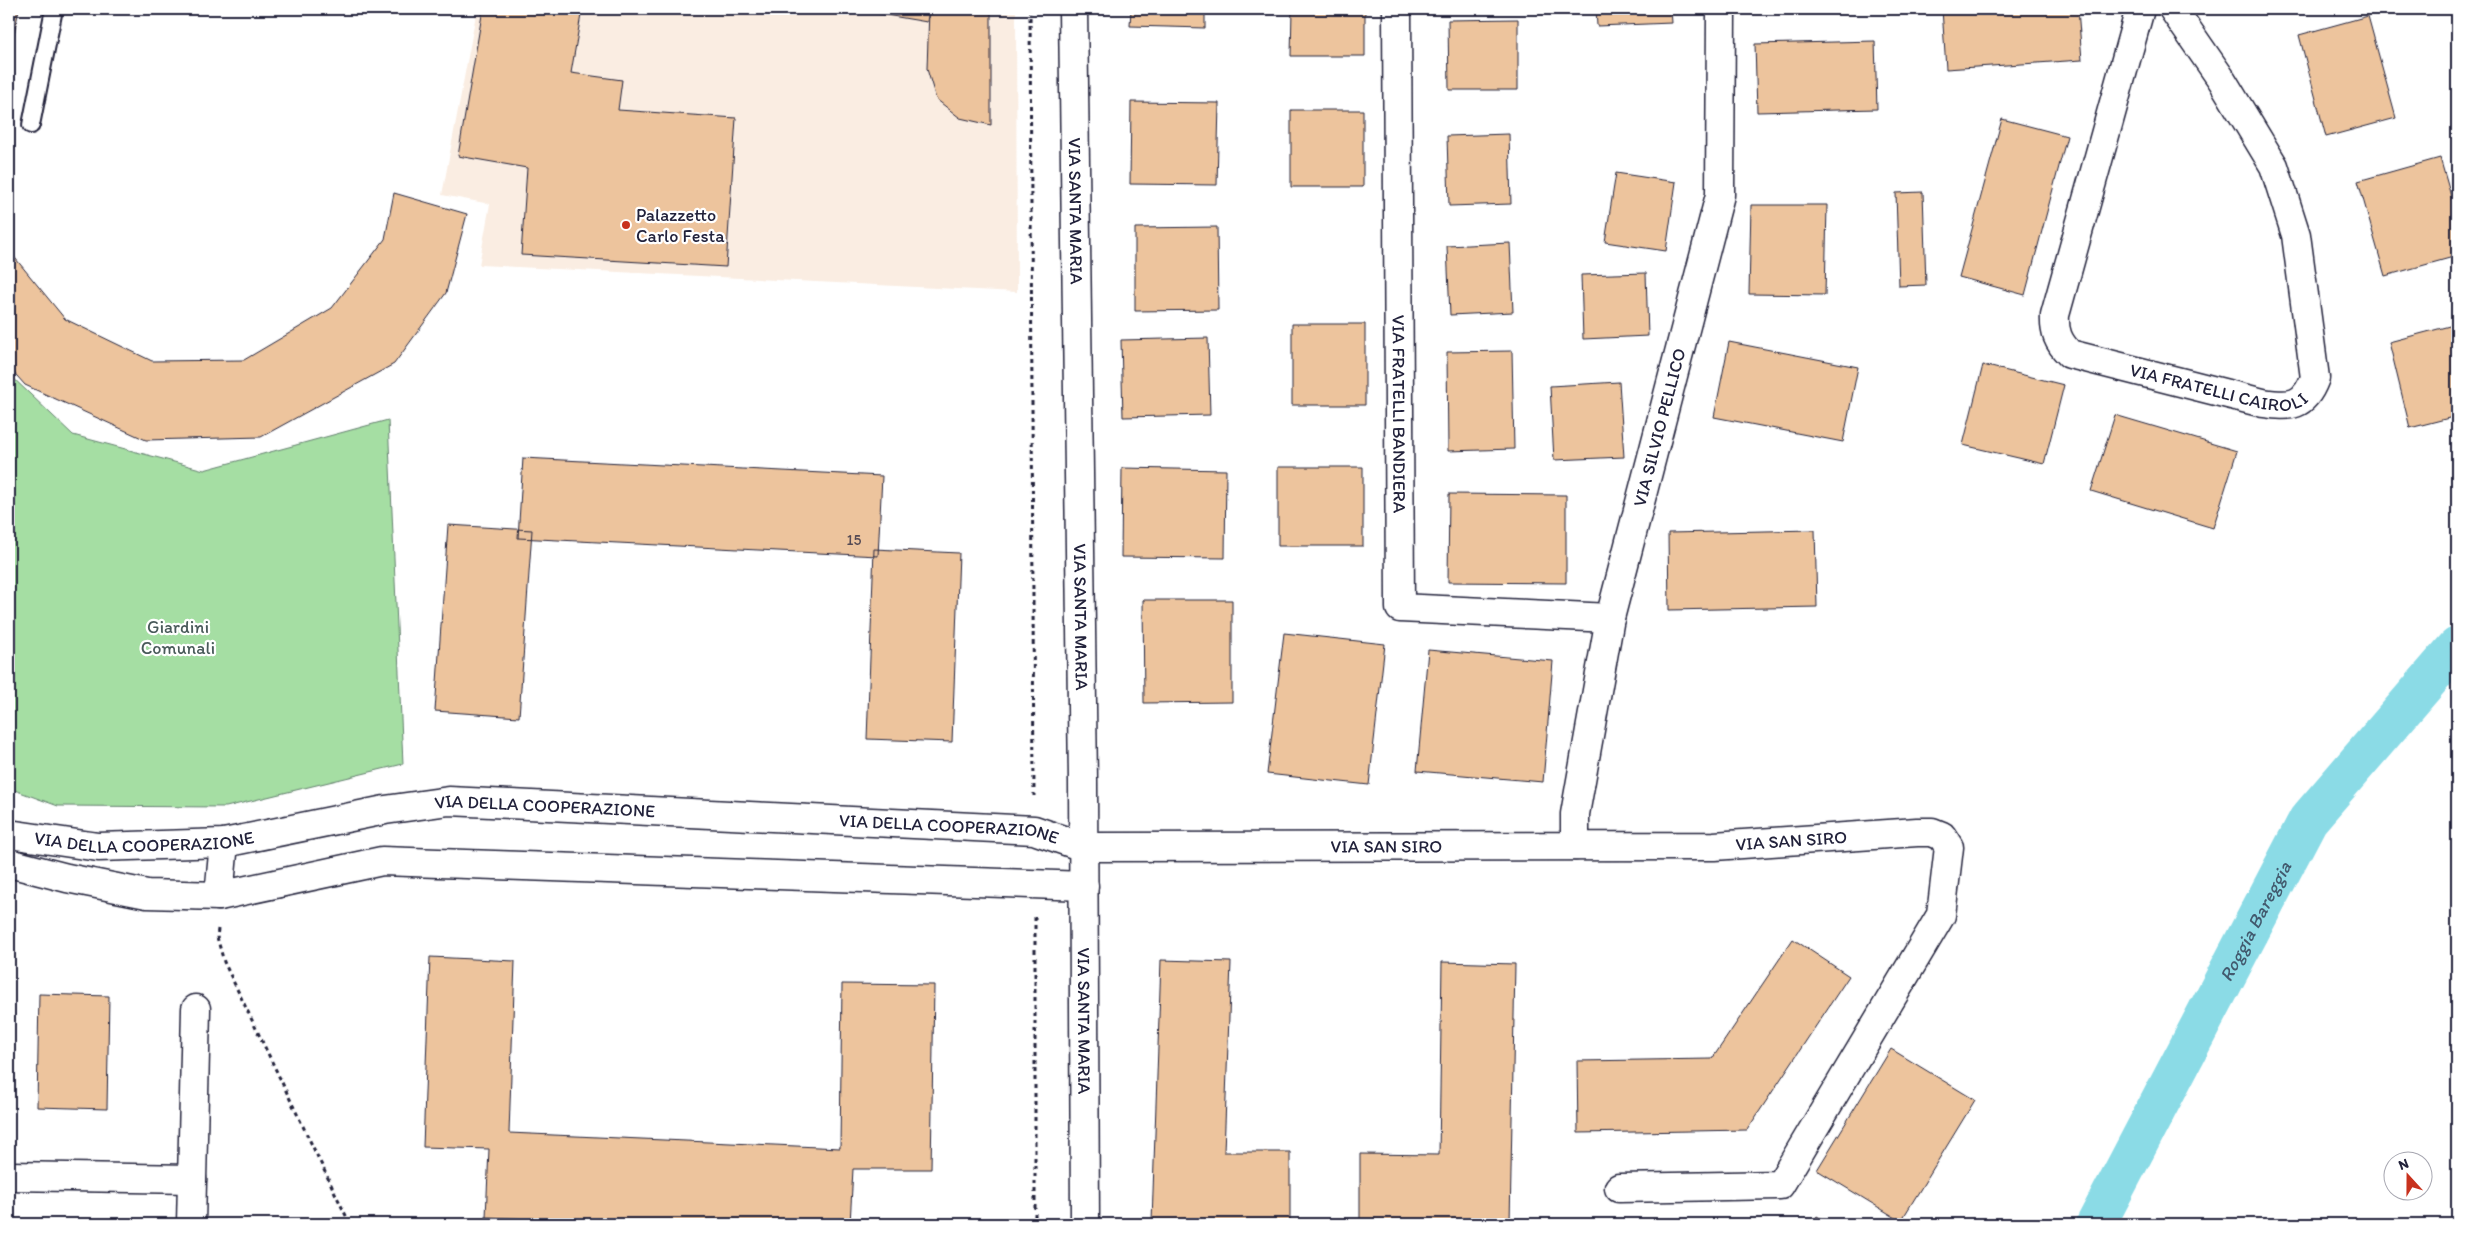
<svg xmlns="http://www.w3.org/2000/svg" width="2466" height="1233" font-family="Itim,sans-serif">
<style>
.built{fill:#faede2}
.green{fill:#a5dea3;stroke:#64806f}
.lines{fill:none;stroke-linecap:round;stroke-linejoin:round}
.canal{stroke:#8bdbe6;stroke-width:40}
.building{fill:#edc49d;stroke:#22223b}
.service-casing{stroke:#22223b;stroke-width:20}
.minor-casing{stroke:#22223b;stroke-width:31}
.path{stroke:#22223b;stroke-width:3;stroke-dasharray:4 4;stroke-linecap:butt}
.service{stroke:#fff;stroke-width:16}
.minor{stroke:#fff;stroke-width:28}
.poi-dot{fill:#c8321e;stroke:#fff;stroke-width:2}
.labels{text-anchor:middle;stroke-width:4.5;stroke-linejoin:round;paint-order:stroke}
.number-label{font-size:15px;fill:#554a54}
.street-label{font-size:18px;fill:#22223b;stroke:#fff}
.poi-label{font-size:18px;fill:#22223b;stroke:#fff;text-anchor:start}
.park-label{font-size:18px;fill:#495a5a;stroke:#fff}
.water-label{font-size:19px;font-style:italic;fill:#425a6e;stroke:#fff}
</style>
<rect width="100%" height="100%" fill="#fff"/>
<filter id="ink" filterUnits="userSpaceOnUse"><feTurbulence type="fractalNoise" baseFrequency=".02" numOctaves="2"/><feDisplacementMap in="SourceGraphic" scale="10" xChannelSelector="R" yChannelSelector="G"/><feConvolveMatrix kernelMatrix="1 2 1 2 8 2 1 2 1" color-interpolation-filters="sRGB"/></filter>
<g filter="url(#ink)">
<!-- built -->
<path class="built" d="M477,9h539l1,283 -538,-27 11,-61 -48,-9z"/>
<!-- green -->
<path class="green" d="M9,374l64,61 131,35 184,-50 15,344 -177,43 -168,-1 -49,-18z"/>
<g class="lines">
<!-- canal -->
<path class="canal" id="s1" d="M2096,1224l212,-404 149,-173"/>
</g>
<!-- building -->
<path class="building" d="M9,9h10l-10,51z
M483,9h99l-11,64 51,7 -4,30 118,8 -10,149 -205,-12 6,-87 -69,-12z
M851,9h78l-2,13z
M929,9h62v116l-31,-7 -24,-19 -9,-30z
M1131,9h74v19l-75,-2z
M1292,9h73v47h-74z
M1596,9h75l1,14 -75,3z
M1773,9h37l-36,2z
M1942,9h136l4,51 -136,9z
M2368,16l28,102 -70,19 -27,-102z
M1518,19v71h-69l-1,-70z
M1875,41l2,68 -120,3 -2,-68z
M1131,102l88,1 -2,82 -87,-1z
M1291,110h72v77h-72z
M2002,119l65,17 -42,159 -66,-18z
M1509,134l2,70 -62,2 -2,-70z
M2440,158l17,59v39l-72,20 -27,-95z
M1616,173l60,9 -10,69 -61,-9z
M1923,192l3,93 -27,1 -3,-93z
M394,193l73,21 -21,79 -52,71 -133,73 -115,3 -121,-55 -16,-18v-121l2,7 54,66 87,42 92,-1 88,-52 53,-69z
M1751,205h76l-2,90 -76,-1z
M1217,227l1,83 -83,1v-83z
M1510,243l3,69 -63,3 -3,-69z
M1646,273l2,63 -65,3 -2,-64z
M1292,324h73v81h-73z
M2457,324v92l-47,12 -21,-86z
M1208,338l2,77 -87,2 -2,-77z
M1729,342l129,25 -15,75 -129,-25z
M1512,351l2,98 -66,2 -1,-99z
M1983,365l81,20 -20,79 -81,-19z
M1619,382l5,75 -70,3 -4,-74z
M2115,415l122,36 -24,77 -122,-37z
M523,458l359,18 -4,80 -360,-18z
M1278,467h85v79h-85z
M1122,468l104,2 -1,88 -104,-1z
M1449,494l117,1v88l-118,-1z
M448,525l84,5 -13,187 -84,-6z
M1815,530l2,77 -148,3 -1,-77z
M874,549l85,4 -7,189 -85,-3z
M1143,600h89v102l-88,1z
M1284,633l101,11 -16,141 -102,-11z
M1428,650l125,11 -10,121 -126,-11z
M1793,939l56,37 -102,154 -169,3 -1,-72 135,-2z
M430,957l85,4 -6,172 331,15 2,-164 92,1 -3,184h-78l-3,55h-202l-162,-7 3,-68 -66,-2z
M1161,960l70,2 -7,190h66v71l-138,-2z
M1442,962l73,2 -5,259h-150v-69l79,1z
M39,994l70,2 -2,113 -70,-2z
M1891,1049l84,51 -74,121 -84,-51z
M1817,1216l13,8h-18z
M1574,1220l115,4h-116z"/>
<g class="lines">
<!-- service casing -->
<g class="service-casing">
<path id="service" d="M31,125l23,-116"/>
</g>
<!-- minor casing -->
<g class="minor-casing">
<g id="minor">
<path id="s2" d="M1073,9l10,773 2,442"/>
<path id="s3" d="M1397,9l3,599 210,10"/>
<path id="s4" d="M2140,9l-85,306c-1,17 3,27 15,39l193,49c28,4 41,4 52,-25l-19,-143 -22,-69 -52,-86 -49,-71"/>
<path id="s5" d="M9,834l89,13 126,-4 161,-33 64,-9 585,29 49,17 631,-1 203,-14h15l10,4 7,11 -8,68 -161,270 -161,3"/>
<path id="s6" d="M1575,846v-32l35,-196 110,-423 1,-186"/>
<path d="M9,863l58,15 80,16 72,2 163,-35 702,25"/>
<path d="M219,896l5,-53"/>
<path d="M9,1176l183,3"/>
<path d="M191,1224l5,-215"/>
</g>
</g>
<!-- path -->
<path class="path" d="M1030,9l4,787
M1035,917v307
M218,929l-1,8 7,25 126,262"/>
<!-- service -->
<use href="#service" class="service"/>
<!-- minor -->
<use href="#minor" class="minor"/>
</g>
</g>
<!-- markers -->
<circle class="poi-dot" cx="626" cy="225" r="5"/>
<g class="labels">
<!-- number labels -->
<g class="number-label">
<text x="854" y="545">15</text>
</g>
<!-- street labels -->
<g class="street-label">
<text dy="6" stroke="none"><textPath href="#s2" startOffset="202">VIA SANTA MARIA</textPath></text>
<text dy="6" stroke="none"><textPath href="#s4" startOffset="514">VIA FRATELLI CAIROLI</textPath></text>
<text dy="6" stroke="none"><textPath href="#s3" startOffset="405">VIA FRATELLI BANDIERA</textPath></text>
<text dy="6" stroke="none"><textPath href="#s6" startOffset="428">VIA SILVIO PELLICO</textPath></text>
<text dy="6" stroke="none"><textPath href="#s2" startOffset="608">VIA SANTA MARIA</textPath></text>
<text dy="6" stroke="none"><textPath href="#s5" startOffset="541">VIA DELLA COOPERAZIONE</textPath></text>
<text dy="6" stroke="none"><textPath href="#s5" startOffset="946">VIA DELLA COOPERAZIONE</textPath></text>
<text dy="6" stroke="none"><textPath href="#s5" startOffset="136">VIA DELLA COOPERAZIONE</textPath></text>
<text dy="6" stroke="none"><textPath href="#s5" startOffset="1791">VIA SAN SIRO</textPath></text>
<text dy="6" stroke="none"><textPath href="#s5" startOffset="1386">VIA SAN SIRO</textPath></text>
<text dy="6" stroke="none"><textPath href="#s2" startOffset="1012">VIA SANTA MARIA</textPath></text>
</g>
<!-- poi labels -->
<g class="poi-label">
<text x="636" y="221">Palazzetto<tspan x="636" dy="21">Carlo Festa</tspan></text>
</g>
<!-- park labels -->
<g class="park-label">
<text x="178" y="633">Giardini<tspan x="178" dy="21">Comunali</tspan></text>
</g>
<!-- water labels -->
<g class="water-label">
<text dy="7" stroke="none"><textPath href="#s1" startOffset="342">Roggia Bareggia</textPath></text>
</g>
</g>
<!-- margin -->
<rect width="2466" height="1233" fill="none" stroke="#fff" stroke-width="30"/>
<rect x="15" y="15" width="2436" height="1203" fill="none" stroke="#22223b" stroke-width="2" filter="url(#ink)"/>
<!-- north arrow -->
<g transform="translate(2408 1176) rotate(339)"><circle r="24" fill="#ffffff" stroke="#a7a7b1"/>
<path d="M0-4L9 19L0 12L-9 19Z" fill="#c8321e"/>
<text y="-8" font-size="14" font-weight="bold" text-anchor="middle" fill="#22223b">N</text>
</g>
</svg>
